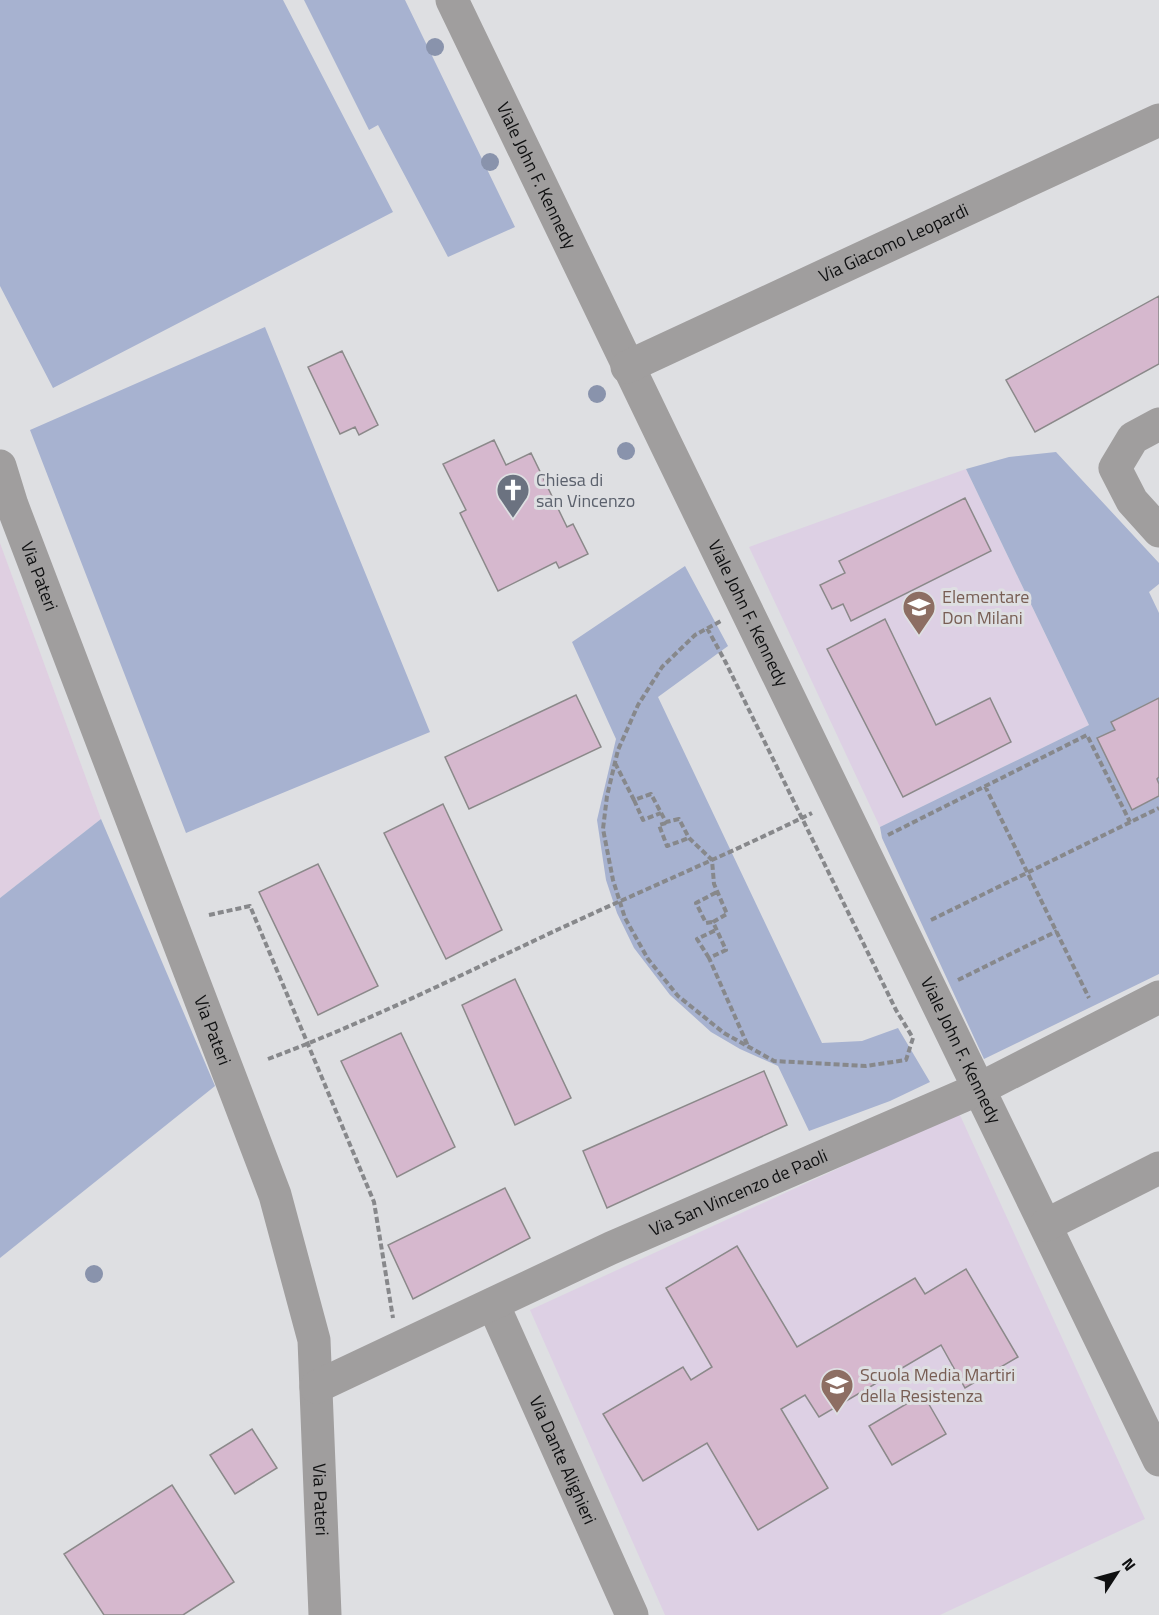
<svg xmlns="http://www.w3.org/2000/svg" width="1159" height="1615" font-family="'Titillium Web',sans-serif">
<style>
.industrial{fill:#dfcfe1}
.education{fill:#ddd0e4}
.green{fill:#a7b2d0}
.building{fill:#d6b8ce;stroke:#8b898a;stroke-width:1.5}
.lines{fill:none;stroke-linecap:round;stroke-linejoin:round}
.path{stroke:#87888b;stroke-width:4;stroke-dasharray:6 3;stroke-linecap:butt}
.minor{stroke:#a09e9e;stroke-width:33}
.tree{fill:#8993ac}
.labels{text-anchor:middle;stroke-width:6;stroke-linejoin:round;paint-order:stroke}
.street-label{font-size:18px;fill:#0f1011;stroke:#dedfe2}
.worship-label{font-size:18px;fill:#5b616d;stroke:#dedfe2;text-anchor:start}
.education-label{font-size:18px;fill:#785e54;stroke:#dedfe2;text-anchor:start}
</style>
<rect width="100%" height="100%" fill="#dedfe2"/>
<!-- industrial -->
<path class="industrial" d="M0,543l101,276 -101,79z"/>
<!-- education -->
<path class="education" d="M966,469l123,256 -209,102 -131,-280z
M959,1113l186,406 -205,96h-275l-135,-305z"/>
<!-- green -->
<path class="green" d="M0,0h283l110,212 -340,176 -53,-102z
M304,0h101l110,227 -67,30 -70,-132 -9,5z
M265,327l165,405 -244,101 -156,-403z
M1056,452l103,111v21l-10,8 10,21v361l-175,85 -102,-221 -2,-11 209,-102 -123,-256 43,-12z
M685,566l43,80 -70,51 164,346 40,-2 36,-13 32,54 -40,19 -81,30 -31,-65 -38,-17 -29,-17 -41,-37 -36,-47 -17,-35 -11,-33 -9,-60 19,-81 -44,-97z
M101,819l114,267 -215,172v-360z"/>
<!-- building -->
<path class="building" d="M1159,296v68l-124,68 -29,-52z
M342,351l36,74 -19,10 -4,-8 -15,7 -32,-67z
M494,440l12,25 25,-12 36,74 6,-3 15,30 -29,14 -3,-6 -58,29 -38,-78 6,-3 -23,-46z
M965,498l26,53 -140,70 -8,-17 -11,5 -12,-24 25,-12 -6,-12z
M885,619l51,106 54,-27 21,44 -108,55 -76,-148z
M576,695l25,52 -132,62 -24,-52z
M1159,698v79l-2,2 2,5v12l-27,14 -35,-72 18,-8 -4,-8z
M443,804l59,126 -56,29 -62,-126z
M318,864l60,122 -60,29 -59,-123z
M515,979l56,119 -56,27 -53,-120z
M401,1033l54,114 -58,30 -56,-116z
M764,1071l23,54 -180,83 -24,-57z
M505,1188l25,50 -117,61 -25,-54z
M737,1246l60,101 118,-69 10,16 41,-25 52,88 -53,31 -24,-43 -122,72 -14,-22 -24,14 47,79 -70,42 -51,-87 -64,38 -40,-67 80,-47 8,13 21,-13 -46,-79z
M923,1394l23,40 -54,31 -23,-39z
M252,1429l25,39 -42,26 -25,-39z
M172,1485l62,97 -51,33h-79l-40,-61z"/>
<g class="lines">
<!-- path -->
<path class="path" d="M707,628l18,33 171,349 17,28 -7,22 -40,6 -92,-5 -50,-28 -46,-37 -30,-37 -23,-41 -12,-38 -10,-51 4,-33 11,-46 20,-45 24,-38 33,-32 26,-14
M615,763l19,37 17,-6 15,28 13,-3 10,19 23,22 2,24 13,30 -14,8 13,28 -17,8 39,88
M985,786l104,212
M634,800l9,20 18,-7
M666,823l-7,2 8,21 22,-8
M888,835l199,-100 43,87
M209,915l41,-9 124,296 19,116
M931,920l228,-112
M712,922l-6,1 -10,-20 21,-11
M709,958l-12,-19 19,-9
M958,980l99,-49
M268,1059c99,-37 195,-85 291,-130 84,-39 170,-75 253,-116"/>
<!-- minor -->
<g class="minor">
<path id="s1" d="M452,0c233,488 473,973 707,1460"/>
<path id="s2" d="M627,367l532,-247"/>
<path d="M1159,424l-26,14 -18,30 17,33 27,30"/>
<path id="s3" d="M0,466l12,39 263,690 39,145 11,275"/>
<path d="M1046,1225l113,-57"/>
<path id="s4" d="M493,1304l139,311"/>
<path id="s5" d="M316,1387l295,-139 370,-160 178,-91"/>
</g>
</g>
<!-- trees -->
<g class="tree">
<circle cx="435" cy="47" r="9"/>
<circle cx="490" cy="162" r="9"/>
<circle cx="597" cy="394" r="9"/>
<circle cx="626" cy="451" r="9"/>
<circle cx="94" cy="1274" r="9"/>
</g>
<!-- icons -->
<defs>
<g id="church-pin" transform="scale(1.725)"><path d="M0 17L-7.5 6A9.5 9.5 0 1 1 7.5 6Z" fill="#6b7280" stroke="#dedfe2"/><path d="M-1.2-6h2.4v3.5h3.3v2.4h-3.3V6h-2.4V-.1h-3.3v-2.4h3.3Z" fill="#fff"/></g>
<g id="school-pin" transform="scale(1.725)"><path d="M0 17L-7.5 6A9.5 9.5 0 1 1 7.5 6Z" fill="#8d6e63" stroke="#dedfe2"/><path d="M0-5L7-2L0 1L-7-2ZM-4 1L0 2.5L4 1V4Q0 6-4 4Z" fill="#fff"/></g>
</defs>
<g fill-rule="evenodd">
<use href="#church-pin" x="513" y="490"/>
<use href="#school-pin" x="919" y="607"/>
<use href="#school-pin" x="837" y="1385"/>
</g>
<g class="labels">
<!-- street labels -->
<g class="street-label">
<text dy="6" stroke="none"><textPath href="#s1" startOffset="195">Viale John F. Kennedy</textPath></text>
<text dy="6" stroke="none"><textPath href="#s2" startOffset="294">Via Giacomo Leopardi</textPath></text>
<text dy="6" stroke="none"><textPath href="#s3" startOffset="117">Via Pateri</textPath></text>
<text dy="6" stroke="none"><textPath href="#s1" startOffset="681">Viale John F. Kennedy</textPath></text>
<text dy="6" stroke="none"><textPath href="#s3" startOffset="603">Via Pateri</textPath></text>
<text dy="6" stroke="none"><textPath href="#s1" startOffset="1167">Viale John F. Kennedy</textPath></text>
<text dy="6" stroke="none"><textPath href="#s5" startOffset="465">Via San Vincenzo de Paoli</textPath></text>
<text dy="6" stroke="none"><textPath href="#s4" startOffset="171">Via Dante Alighieri</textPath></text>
<text dy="6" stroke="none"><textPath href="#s3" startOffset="1089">Via Pateri</textPath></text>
</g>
<!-- worship labels -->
<g class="worship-label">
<text x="536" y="486">Chiesa di<tspan x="536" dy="21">san Vincenzo</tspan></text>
</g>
<!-- education labels -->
<g class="education-label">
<text x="942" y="603">Elementare<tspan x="942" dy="21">Don Milani</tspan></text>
<text x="860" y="1381">Scuola Media Martiri<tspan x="860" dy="21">della Resistenza</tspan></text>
</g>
</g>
<!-- north arrow -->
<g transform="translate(1117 1573) rotate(54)" stroke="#dedfe2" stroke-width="4.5" paint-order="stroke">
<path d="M0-4.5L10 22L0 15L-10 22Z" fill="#0f1011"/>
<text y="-9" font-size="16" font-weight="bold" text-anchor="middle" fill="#0f1011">N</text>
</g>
</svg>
